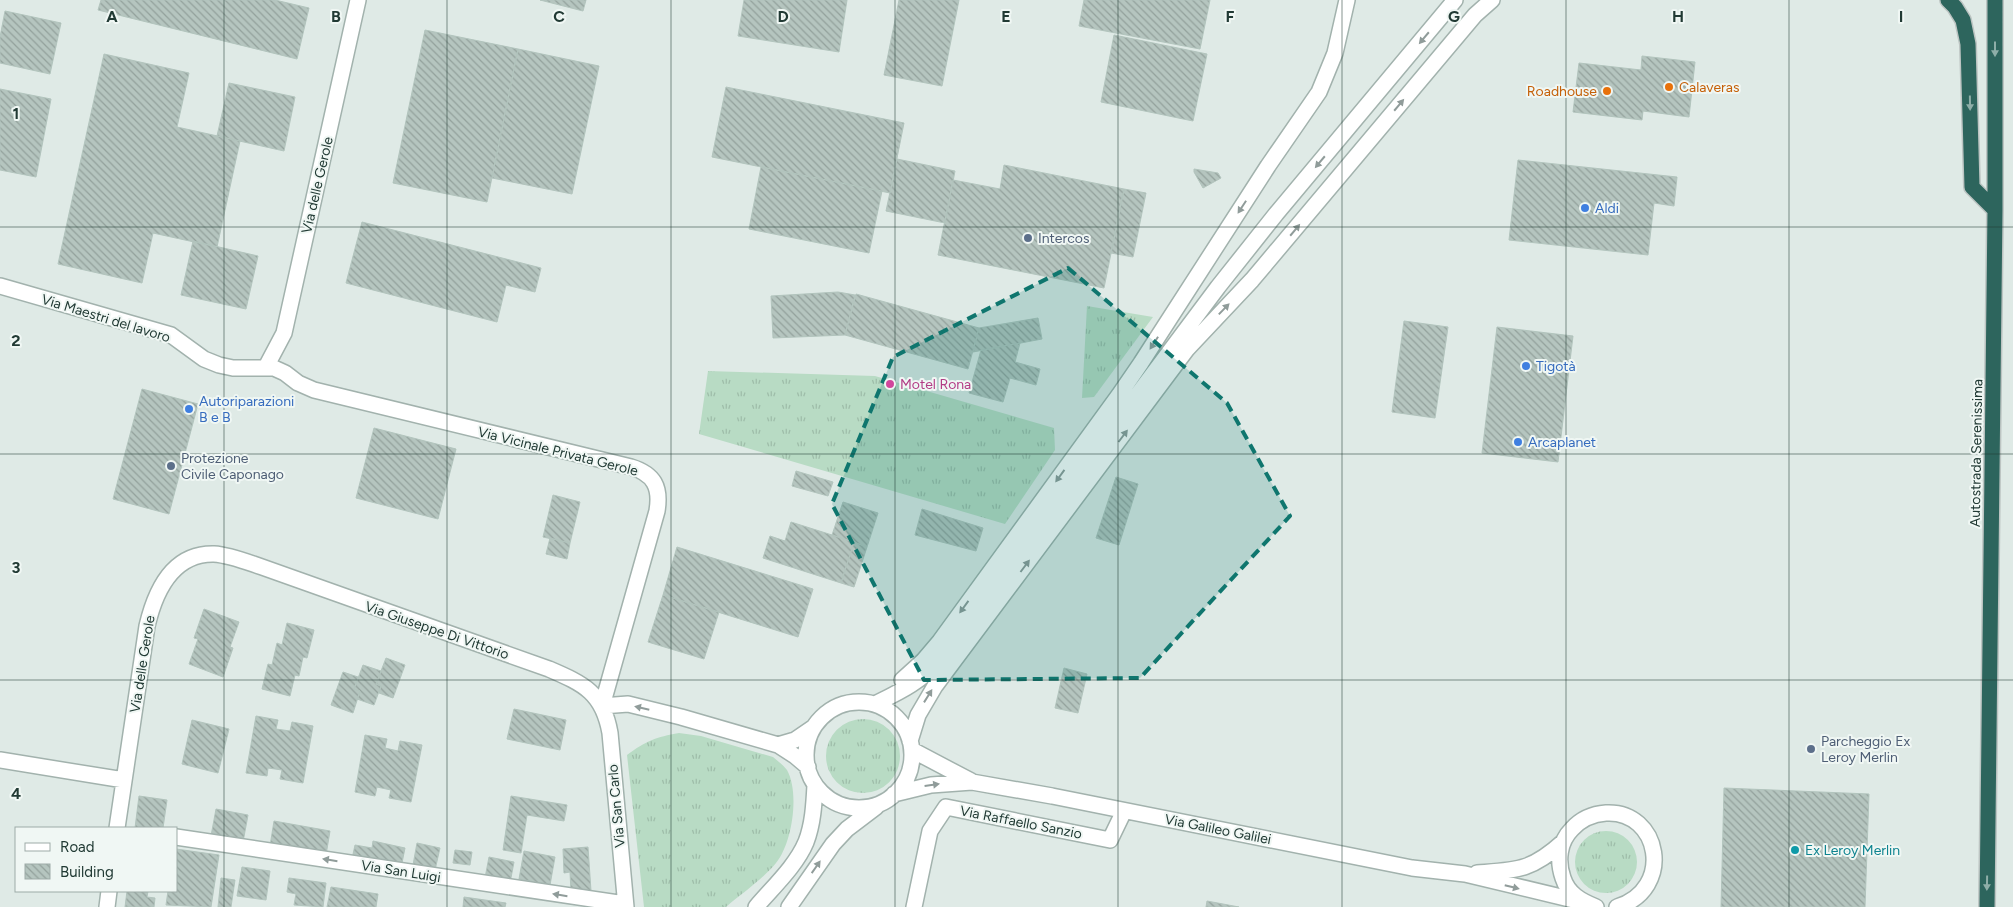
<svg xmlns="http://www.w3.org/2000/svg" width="2013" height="907" font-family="Figtree,sans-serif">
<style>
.grass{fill:url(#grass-tufts)}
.building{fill:url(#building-back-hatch);stroke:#b2c4bd}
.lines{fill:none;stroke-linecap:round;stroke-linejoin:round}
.minor-casing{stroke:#a2b2ad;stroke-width:18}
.highway-casing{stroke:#bcc4c2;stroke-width:18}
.minor{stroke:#fff;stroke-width:15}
.highway{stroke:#2d655d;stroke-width:15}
.oneway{fill:#909c9a}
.oneway2{fill:#8eaea8}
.marked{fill:#0f766e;fill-opacity:0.2;stroke:#0f766e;stroke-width:4;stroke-dasharray:10 6;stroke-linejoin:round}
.grid{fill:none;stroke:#213a34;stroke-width:1;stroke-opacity:0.55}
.food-dot{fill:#e8710a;stroke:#f0f7f4;stroke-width:2}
.shop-dot{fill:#3f7fe0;stroke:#f0f7f4;stroke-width:2}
.service-dot{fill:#5c6f8a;stroke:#f0f7f4;stroke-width:2}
.hotel-dot{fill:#d1479c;stroke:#f0f7f4;stroke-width:2}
.culture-dot{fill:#0f9aa8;stroke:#f0f7f4;stroke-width:2}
.labels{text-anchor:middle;stroke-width:4;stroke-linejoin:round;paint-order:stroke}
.food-label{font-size:14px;fill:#c56008;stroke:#f0f7f4;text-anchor:start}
.street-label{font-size:14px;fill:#213a34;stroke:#f0f7f4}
.shop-label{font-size:14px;fill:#366cbe;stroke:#f0f7f4;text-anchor:start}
.service-label{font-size:14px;fill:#4e5e75;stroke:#f0f7f4;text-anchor:start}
.hotel-label{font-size:14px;fill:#b23c85;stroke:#f0f7f4;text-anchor:start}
.culture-label{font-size:14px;fill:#0d838f;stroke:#f0f7f4;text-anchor:start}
.grid-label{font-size:16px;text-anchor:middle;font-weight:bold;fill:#213a34;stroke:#f0f7f4;stroke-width:4;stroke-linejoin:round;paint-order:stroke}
</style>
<defs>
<pattern id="grass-tufts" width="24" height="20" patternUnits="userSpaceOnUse" patternTransform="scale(1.25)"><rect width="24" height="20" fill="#b8dbc4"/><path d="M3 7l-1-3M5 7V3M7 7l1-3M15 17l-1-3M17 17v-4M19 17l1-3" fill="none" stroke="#9ebda9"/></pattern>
<pattern id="building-back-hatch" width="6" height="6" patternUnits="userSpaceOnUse" patternTransform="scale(1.25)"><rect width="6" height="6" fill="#b5c5bf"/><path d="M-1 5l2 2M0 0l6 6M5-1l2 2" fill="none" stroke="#93a19c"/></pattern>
</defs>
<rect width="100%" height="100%" fill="#dfeae6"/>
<!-- grass -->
<path class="grass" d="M1087,306l66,11 -59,80 -12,1z
M708,371l167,5 179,52 1,22 -50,74 -306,-90z
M826 756a37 37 0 1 1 74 0a37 37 0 1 1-74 0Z
M679,733l22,3 72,21c5,4 10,8 14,13 13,23 5,74 -11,93 -13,16 -35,31 -50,44h-82l-17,-152c19,-14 29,-18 52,-22z
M1575 862a31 31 0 1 1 62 0a31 31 0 1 1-62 0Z"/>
<!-- building -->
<path class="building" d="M101,0h174l34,8 -12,51 -199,-49z
M540,0h46l-3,11z
M744,0h103l-8,52 -101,-16z
M899,0h60l-17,86 -58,-11z
M1084,0h126l-10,49 -121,-23z
M5,11l56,12 -11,51 -50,-11v-26z
M425,30l93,19 -31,153 -94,-19z
M1114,35l93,19 -14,67 -92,-19z
M518,49l81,17 -27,128 -80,-16z
M104,54l85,19 -12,54 63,14 -23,106 -64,-14 -11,50 -84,-19z
M1642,56l53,6 -6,55 -46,-6 -1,9 -69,-8 6,-49 62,7z
M229,83l66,14 -11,54 -67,-15z
M726,87l178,36 -14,70 -178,-36z
M0,89l51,10 -15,78 -36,-7z
M897,159l58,12 -10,52 -59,-12z
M1518,160l159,17 -3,29 -20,-3 -6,52 -139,-15z
M1004,165l120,24 -20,99 -166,-33 15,-75 47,9z
M761,167l121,24 -13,62 -120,-24z
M1194,169l24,4 3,5 -18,10 -9,-16z
M1124,189l22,4 -13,64 -22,-4z
M362,222l179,46 -6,24 -29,-7 -9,37 -151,-39z
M193,241l65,15 -12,53 -65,-14z
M838,292l17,3 -10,40 -72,3 -2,-42z
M856,294l123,34 -11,41 -123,-34z
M1038,318l4,21 -69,13 6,-24z
M1404,321l44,6 -13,91 -43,-6z
M1497,327l76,9 -15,126 -76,-9z
M1020,343l-5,19 25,7 -4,16 -26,-7 -7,24 -34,-9 12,-43z
M142,389l56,15 -29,110 -56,-15z
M374,428l82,21 -18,70 -82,-21z
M796,471l37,11 -5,14 -36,-10z
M1116,477l22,7 -19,61 -23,-7z
M553,495l27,7 -10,41 -27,-6z
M843,502l35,11 -11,34 -35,-12z
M922,509l61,19 -7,23 -61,-16z
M791,522l63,20 -13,41 -78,-25 7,-22 15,5z
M550,538l20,5 -3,16 -21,-5z
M854,542l13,5 -13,40 -13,-4z
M677,547l136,42 -15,48 -135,-42z
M663,595l56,17 -15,47 -56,-17z
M204,609l35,13 -9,25 3,1 -10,29 -34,-13 9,-25 -4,-1z
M287,623l27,7 -7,28 -4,-1 -4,19 -4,-1 -5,21 -28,-7 6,-25 4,1 5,-22 5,2z
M386,658l19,7 -12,33 -14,-5 2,-7 -5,-2z
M363,665l18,6 -5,13 5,2 -7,19 -17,-6 3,-8 -6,-2z
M1064,668l23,6 -9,39 -23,-5z
M343,672l15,5 -4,12 6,2 -7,22 -22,-8z
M514,709l52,11 -6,30 -53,-11z
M256,716l22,4 -2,9 14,2 2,-9 21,4 -10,57 -23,-4 2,-9 -14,-2 -1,8 -21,-3z
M192,720l37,9 -11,44 -36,-9z
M365,735l22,4 -2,9 13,3 2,-10 22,4 -11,57 -22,-4 2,-8 -14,-3 -2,9 -20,-4z
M1724,788l145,6 -4,113h-144z
M139,796l28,4 -4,28h-28z
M511,796l56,9 -3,16 -37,-6 -6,38 -18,-3z
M216,809l32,6 -5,27 -32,-6z
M274,821l56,10 -4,24 -56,-9z
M373,841l32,7 -4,20 -49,-9 3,-14 17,3z
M417,843l23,5 -5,22 -22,-5z
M588,847l3,44 -20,1 -1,-20 -6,1 -1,-24z
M176,849l43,6 -8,52 -45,-2 2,-14h8z
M455,850l17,2 -2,13 -17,-2z
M524,851l31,6 -5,28 -31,-6z
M489,857l25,5 -4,21 -25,-5z
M242,867l28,4 -4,29 -29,-4z
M221,878l14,2 -4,27h-13z
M289,878l37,5 -3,24 -29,-2 2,-11 -9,-2z
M331,887l47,7 -2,13h-49z
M127,891h21l-1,6 8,1 -1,9h-29z
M464,897l42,6 -1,4h-42z
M1207,901l32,6h-33z"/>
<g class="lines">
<!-- minor casing -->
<g class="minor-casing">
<path id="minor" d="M0,286l171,49 33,24 15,6 14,3h41l11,5 13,10 16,7 317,77c23,7 30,20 26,44l-55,195
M266,367l18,-34 74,-333
M902,680l21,-19 17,-20 179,-246 22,-32 127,-197 51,-74 16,-39 12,-53
M806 755a53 53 0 1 1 106 0a53 53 0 1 1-106 0Z
M875,704c24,-12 46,-22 63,-43l280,-374 58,-73 179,-214
M602,706l26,-2 53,13 97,28 17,11 13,11
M910,741l8,-26 17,-29 252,-337 65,-69 223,-265 17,-15
M778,745l17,-5 19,-13
M912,750l59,31
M0,760l124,20
M894,794l37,-9 41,-3 80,14 360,72 53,6 117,28
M117,828l30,-202c8,-34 25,-73 67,-72 16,1 33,8 48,13l287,102c35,15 54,24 61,64l16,174
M176,837l449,67
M1477,873c40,-3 54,-2 86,-31
M107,907l2,-16
M756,907c17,-20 40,-41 50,-65 7,-18 8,-38 9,-57
M789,907l44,-63 14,-15 29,-22
M914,907l16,-76 16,-24 164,33 14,-29
M1596,907c-15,-6 -28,-13 -33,-29 -6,-17 -4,-36 9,-49 9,-10 20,-15 34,-16 54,-3 69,76 11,94"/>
</g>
<!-- highway casing -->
<g class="highway-casing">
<path id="highway" d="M1948,0l7,7 8,13 5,24 4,143 23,23
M1987,907l8,-697v-210"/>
</g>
<!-- minor -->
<use href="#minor" class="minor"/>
<!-- highway -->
<use href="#highway" class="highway"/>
</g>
<!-- one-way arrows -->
<defs><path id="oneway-solid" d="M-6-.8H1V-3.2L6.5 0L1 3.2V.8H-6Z" transform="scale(1.25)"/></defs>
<g class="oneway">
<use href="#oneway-solid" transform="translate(1424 38) rotate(130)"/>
<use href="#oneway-solid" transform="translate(1399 105) rotate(-50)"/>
<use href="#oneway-solid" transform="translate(1320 162) rotate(130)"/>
<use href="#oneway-solid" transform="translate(1242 207) rotate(123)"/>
<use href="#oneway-solid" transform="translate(1295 230) rotate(-50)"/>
<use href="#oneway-solid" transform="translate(1224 309) rotate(-46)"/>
<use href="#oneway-solid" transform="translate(1154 343) rotate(123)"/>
<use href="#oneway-solid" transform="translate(1123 436) rotate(-53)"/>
<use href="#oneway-solid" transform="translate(1060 476) rotate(126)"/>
<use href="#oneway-solid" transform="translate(1025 566) rotate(-53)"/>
<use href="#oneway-solid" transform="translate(964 607) rotate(126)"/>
<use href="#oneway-solid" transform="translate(928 696) rotate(-58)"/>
<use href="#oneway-solid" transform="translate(642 708) rotate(-167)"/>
<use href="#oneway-solid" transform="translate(932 785) rotate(-8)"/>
<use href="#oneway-solid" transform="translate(330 860) rotate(-171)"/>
<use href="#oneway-solid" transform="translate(816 867) rotate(-55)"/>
<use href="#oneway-solid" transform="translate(1512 887) rotate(14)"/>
<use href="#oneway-solid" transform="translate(560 895) rotate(-171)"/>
</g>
<g class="oneway2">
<use href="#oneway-solid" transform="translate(1995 49) rotate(90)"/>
<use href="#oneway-solid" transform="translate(1970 103) rotate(89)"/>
<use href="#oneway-solid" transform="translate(1987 883) rotate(91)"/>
</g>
<!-- marked area -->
<path class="marked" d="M1068,268l159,135 63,113 -150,162 -216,2 -92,-176 61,-147z"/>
<!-- grid -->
<path class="grid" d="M224,0v907M447,0v907M671,0v907M895,0v907M1118,0v907M1342,0v907M1566,0v907M1789,0v907M0,227h2013M0,454h2013M0,680h2013"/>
<!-- markers -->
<g class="food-dot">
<circle cx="1669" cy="87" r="5"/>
<circle cx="1607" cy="91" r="5"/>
</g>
<g class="shop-dot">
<circle cx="1585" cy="208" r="5"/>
<circle cx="1526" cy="366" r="5"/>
<circle cx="189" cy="409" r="5"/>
<circle cx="1518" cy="442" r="5"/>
</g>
<g class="service-dot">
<circle cx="1028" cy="238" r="5"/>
<circle cx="171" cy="466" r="5"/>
<circle cx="1811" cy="749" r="5"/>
</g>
<circle class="hotel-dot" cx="890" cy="384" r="5"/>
<circle class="culture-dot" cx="1795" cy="850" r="5"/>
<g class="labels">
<!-- food labels -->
<g class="food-label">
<text x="1679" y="92">Calaveras</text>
<text x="1597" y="96" text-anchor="end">Roadhouse</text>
</g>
<!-- street labels -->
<g class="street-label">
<text transform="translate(317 185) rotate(-77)" y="5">Via delle Gerole</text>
<text transform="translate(106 318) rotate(17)" y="5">Via Maestri del lavoro</text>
<text transform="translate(558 451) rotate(14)" y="5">Via Vicinale Privata Gerole</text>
<text transform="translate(1976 453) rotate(-89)" y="5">Autostrada Serenissima</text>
<text transform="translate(437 630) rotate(19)" y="5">Via Giuseppe Di Vittorio</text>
<text transform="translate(142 664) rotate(-81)" y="5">Via delle Gerole</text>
<text transform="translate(616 806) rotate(-95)" y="5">Via San Carlo</text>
<text transform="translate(1021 822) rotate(11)" y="5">Via Raffaello Sanzio</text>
<text transform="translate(1218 829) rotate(11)" y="5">Via Galileo Galilei</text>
<text transform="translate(401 871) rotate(9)" y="5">Via San Luigi</text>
</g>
<!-- shop labels -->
<g class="shop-label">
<text x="1595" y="213">Aldi</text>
<text x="1536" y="371">Tigotà</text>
<text x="199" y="406">Autoriparazioni<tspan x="199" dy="16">B e B</tspan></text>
<text x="1528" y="447">Arcaplanet</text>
</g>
<!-- service labels -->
<g class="service-label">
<text x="1038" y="243">Intercos</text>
<text x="181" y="463">Protezione<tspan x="181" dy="16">Civile Caponago</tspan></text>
<text x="1821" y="746">Parcheggio Ex<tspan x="1821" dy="16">Leroy Merlin</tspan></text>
</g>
<!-- hotel labels -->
<g class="hotel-label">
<text x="900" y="389">Motel Rona</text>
</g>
<!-- culture labels -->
<g class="culture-label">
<text x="1805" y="855">Ex Leroy Merlin</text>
</g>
</g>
<g class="grid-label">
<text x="112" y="22">A</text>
<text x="336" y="22">B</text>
<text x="559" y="22">C</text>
<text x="783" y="22">D</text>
<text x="1006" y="22">E</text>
<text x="1230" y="22">F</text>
<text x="1454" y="22">G</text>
<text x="1678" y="22">H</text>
<text x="1901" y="22">I</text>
<text x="16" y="119">1</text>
<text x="16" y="346">2</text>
<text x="16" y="573">3</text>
<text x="16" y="799">4</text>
</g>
<!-- legend -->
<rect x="15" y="827" width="162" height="65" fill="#f0f7f4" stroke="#9daba7"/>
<rect x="25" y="843" width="25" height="8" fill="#ffffff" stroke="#9daba7"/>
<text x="60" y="852" font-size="15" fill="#213a34">Road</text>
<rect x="25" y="864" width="25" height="15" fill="url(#building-back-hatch)" stroke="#9daba7"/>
<text x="60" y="877" font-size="15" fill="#213a34">Building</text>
</svg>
